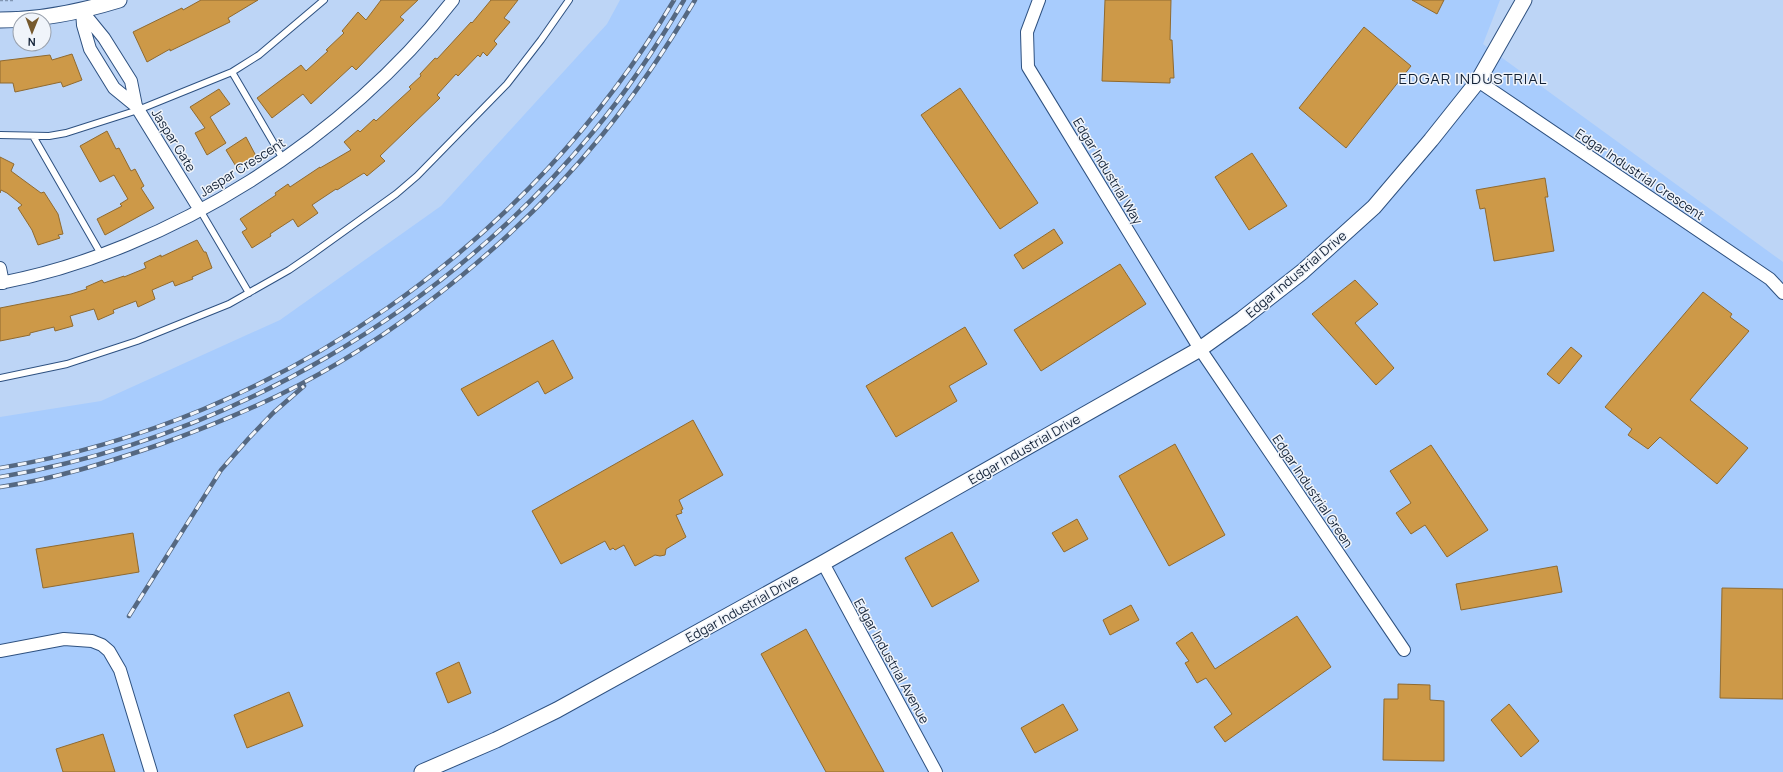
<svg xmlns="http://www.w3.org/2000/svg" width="1783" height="772" font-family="Manrope,sans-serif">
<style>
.built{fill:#a8ccfd}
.building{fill:#cd9948;stroke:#8f6a30}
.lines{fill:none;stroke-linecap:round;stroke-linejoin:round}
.service-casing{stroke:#2e5180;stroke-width:8}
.minor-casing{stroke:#2e5180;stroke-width:14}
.tertiary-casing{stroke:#2e5180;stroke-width:17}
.path{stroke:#8196b3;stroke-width:2.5;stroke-dasharray:3 2;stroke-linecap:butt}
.service{stroke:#fff;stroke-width:6}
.minor{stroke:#fff;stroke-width:12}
.tertiary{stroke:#fff;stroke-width:15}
.rail-casing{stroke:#556881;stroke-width:4.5}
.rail{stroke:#f0f4fa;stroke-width:3;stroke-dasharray:9;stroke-linecap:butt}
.labels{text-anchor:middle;stroke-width:3;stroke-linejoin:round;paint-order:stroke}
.street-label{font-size:13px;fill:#132237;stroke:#f0f4fa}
.quarter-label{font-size:15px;letter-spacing:1px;fill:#132237;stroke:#f0f4fa}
</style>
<rect width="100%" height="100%" fill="#bdd5f6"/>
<!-- built -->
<path class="built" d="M620,0h880l-17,44 300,218v510h-1783v-355l101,-16 179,-81 161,-114 166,-182z"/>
<!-- building -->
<path class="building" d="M201,0h57l-30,18 2,4 -60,29v-2l-23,13 -14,-30 49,-24 1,2z
M381,0h37l-18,17 4,3 -48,50 -4,-4 -41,38 -8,-10 -31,24 -15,-20 44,-33 5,6 22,-20 -2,-1 18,-17 -2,-2 16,-19 8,8z
M491,0h27l-14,18 6,4 -16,19 3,3 -10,12 -4,-4 -3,5 -2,-2 -20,21 -2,-2 -19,21 3,3 -60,58 5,5 -18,15 -3,-3 -27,17 -1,-1 -24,16 6,8 -20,14 -5,-8 -23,15 1,2 -19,12 -10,-16 5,-3 -7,-10 36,-24 -1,-2 13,-9 2,3 30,-20v1l31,-18 -7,-8 14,-12 2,2 14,-13 2,2 35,-32 -2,-2 12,-11 -1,-2 15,-16 2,1 34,-37 1,1z
M1105,0h66l-1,40h2l2,38h-4v5l-68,-2z
M1412,0h32l-7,14z
M1364,27l47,39 -65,82 -47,-40z
M72,54l10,26 -19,7 -2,-5 -46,10 -2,-9h-13v-22l50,-6 2,5z
M960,88l78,115 -38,26 -79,-114z
M219,89l11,15 -20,13 16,26 -19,12 -12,-22 10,-5 -15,-21z
M107,131l9,18 3,-1 12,23 4,-2 9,17 -3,2 13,20 -49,27 -8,-16 25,-13 -2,-2 8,-5 -14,-24 -14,7 -20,-36z
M246,137l10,19 -19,12 -11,-18z
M1252,153l35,53 -38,24 -34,-53z
M0,157l14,7 -3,7 30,22 3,-1 14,22 5,20 -5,1 2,3 -22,7 -6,-15 -14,-22 4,-3 -15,-12 -6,-3 -1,3z
M1545,178l3,19h-3l9,54 -60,10 -9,-53 -5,1 -4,-19z
M1054,229l9,14 -40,26 -9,-14z
M197,240l7,12h2l6,16 -20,9 1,2 -18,7 -2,-5 -21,9 3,9 -17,8 -2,-6 -23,9 1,3 -16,7 -4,-11 -24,7 3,10 -18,5 -1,-4 -24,6v2l-30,6v-33l71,-14 16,-5 -1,-2 16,-7 2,3 20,-7v1l22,-9 -2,-5 17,-8v2z
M1120,264l26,40 -105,67 -27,-41z
M1355,280l23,24 -23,19 39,45 -18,17 -64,-71z
M1703,292l29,22 -2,3 19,14 -59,69 58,48 -31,36 -57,-47 -12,12 -20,-14 4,-6 -27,-22z
M965,327l22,37 -38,22 8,15 -61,36 -30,-51z
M553,340l20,38 -28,16 -7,-13 -60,35 -17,-27z
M1571,347l11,9 -23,28 -12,-10z
M693,420l30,55 -44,25 4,9 -2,1 1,3 -6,2 10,22 -20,12 -1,6 -5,1 -5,-1 -20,11 -11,-21 -9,5 -2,-2 -3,2 -5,-9 -44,23 -29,-53z
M1175,444l50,91 -56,31 -50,-90z
M1431,445l57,85 -41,27 -22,-32 -14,9 -15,-21 15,-10 -21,-32z
M1077,519l11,20 -24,13 -12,-19z
M952,532l27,49 -47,26 -27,-49z
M133,533l6,39 -96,16 -7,-39z
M1557,566l5,26 -101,18 -5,-26z
M1722,588l61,1v110l-63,-1z
M1131,605l8,15 -29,15 -7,-15z
M1297,616l34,51 -106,75 -11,-15 18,-13 -26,-36 -9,5 -12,-20 4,-2 -13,-18 16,-11 23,37z
M806,629l78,143h-58l-65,-118z
M459,662l12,31 -23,10 -12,-30z
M1398,684l32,1v15l14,1v60l-61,-1 1,-61h14z
M289,692l14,34 -56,22 -13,-33z
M1063,704l15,26 -43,23 -14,-25z
M1509,704l30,37 -18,16 -30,-37z
M103,734l12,38h-52l-7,-23z"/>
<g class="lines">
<!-- service casing -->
<g class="service-casing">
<path id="service" d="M232,72l51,87
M0,135l49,1 17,-3 72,-23 94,-38 27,-17 65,-55
M33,136l68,118
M200,210l49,83
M0,378l67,-14 70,-23 92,-37 60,-34 22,-15 85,-61 21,-18 90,-92 34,-44 28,-40"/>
</g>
<!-- minor casing -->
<g class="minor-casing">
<path id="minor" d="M1039,0l-12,32 1,35 172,282 204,301
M82,11l22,27 27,43 5,25 64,104
M82,11l1,14 7,24 24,39 22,18
M1478,81l292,198 13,14
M0,268l3,15
M0,283c170,-32 347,-146 453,-283
M823,563l113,209
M0,651l64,-12 28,2 10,4 7,6 11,19 31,102"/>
</g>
<!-- tertiary casing -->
<g class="tertiary-casing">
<path id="tertiary" d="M0,20c41,0 80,-8 119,-20
M422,772l74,-32 61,-30 266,-147 377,-214 42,-30 60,-47 72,-65 57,-67 47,-59 46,-81"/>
</g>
<!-- path -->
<path class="path" d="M0,0h14"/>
<!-- service -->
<use href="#service" class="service"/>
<!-- minor -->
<use href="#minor" class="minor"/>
<!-- tertiary -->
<use href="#tertiary" class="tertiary"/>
<!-- rail casing -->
<g class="rail-casing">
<path id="rail" d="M0,468c280,-47 530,-225 674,-468
M0,477c230,-39 445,-166 593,-345 34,-41 64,-86 91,-132
M0,487c55,-8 109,-25 161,-43 47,-17 94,-36 138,-59 112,-59 224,-152 304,-251 34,-42 64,-87 92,-134
M129,616l92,-146 28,-32 24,-25 31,-27"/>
</g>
<!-- rail -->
<use href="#rail" class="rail"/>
</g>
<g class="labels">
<!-- street labels -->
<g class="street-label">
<text transform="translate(174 140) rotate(58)" y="5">Jaspar Gate</text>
<text transform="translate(242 167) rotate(-32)" y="5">Jaspar Crescent</text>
<text transform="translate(1108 171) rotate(59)" y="5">Edgar Industrial Way</text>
<text transform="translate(1640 174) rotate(34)" y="5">Edgar Industrial Crescent</text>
<text transform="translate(1296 274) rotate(-40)" y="5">Edgar Industrial Drive</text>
<text transform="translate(1024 449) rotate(-30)" y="5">Edgar Industrial Drive</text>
<text transform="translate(1313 491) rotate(56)" y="5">Edgar Industrial Green</text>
<text transform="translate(742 608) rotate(-29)" y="5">Edgar Industrial Drive</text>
<text transform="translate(892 661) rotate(61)" y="5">Edgar Industrial Avenue</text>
</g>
<!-- quarter labels -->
<g class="quarter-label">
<text x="1473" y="84">EDGAR INDUSTRIAL</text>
</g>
</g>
<!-- north arrow -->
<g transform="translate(32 32) rotate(181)"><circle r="19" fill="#f0f4fa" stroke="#98a0ac"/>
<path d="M0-3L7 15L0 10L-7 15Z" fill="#76592d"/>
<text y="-6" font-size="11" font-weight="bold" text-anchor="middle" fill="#132237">N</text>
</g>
</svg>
